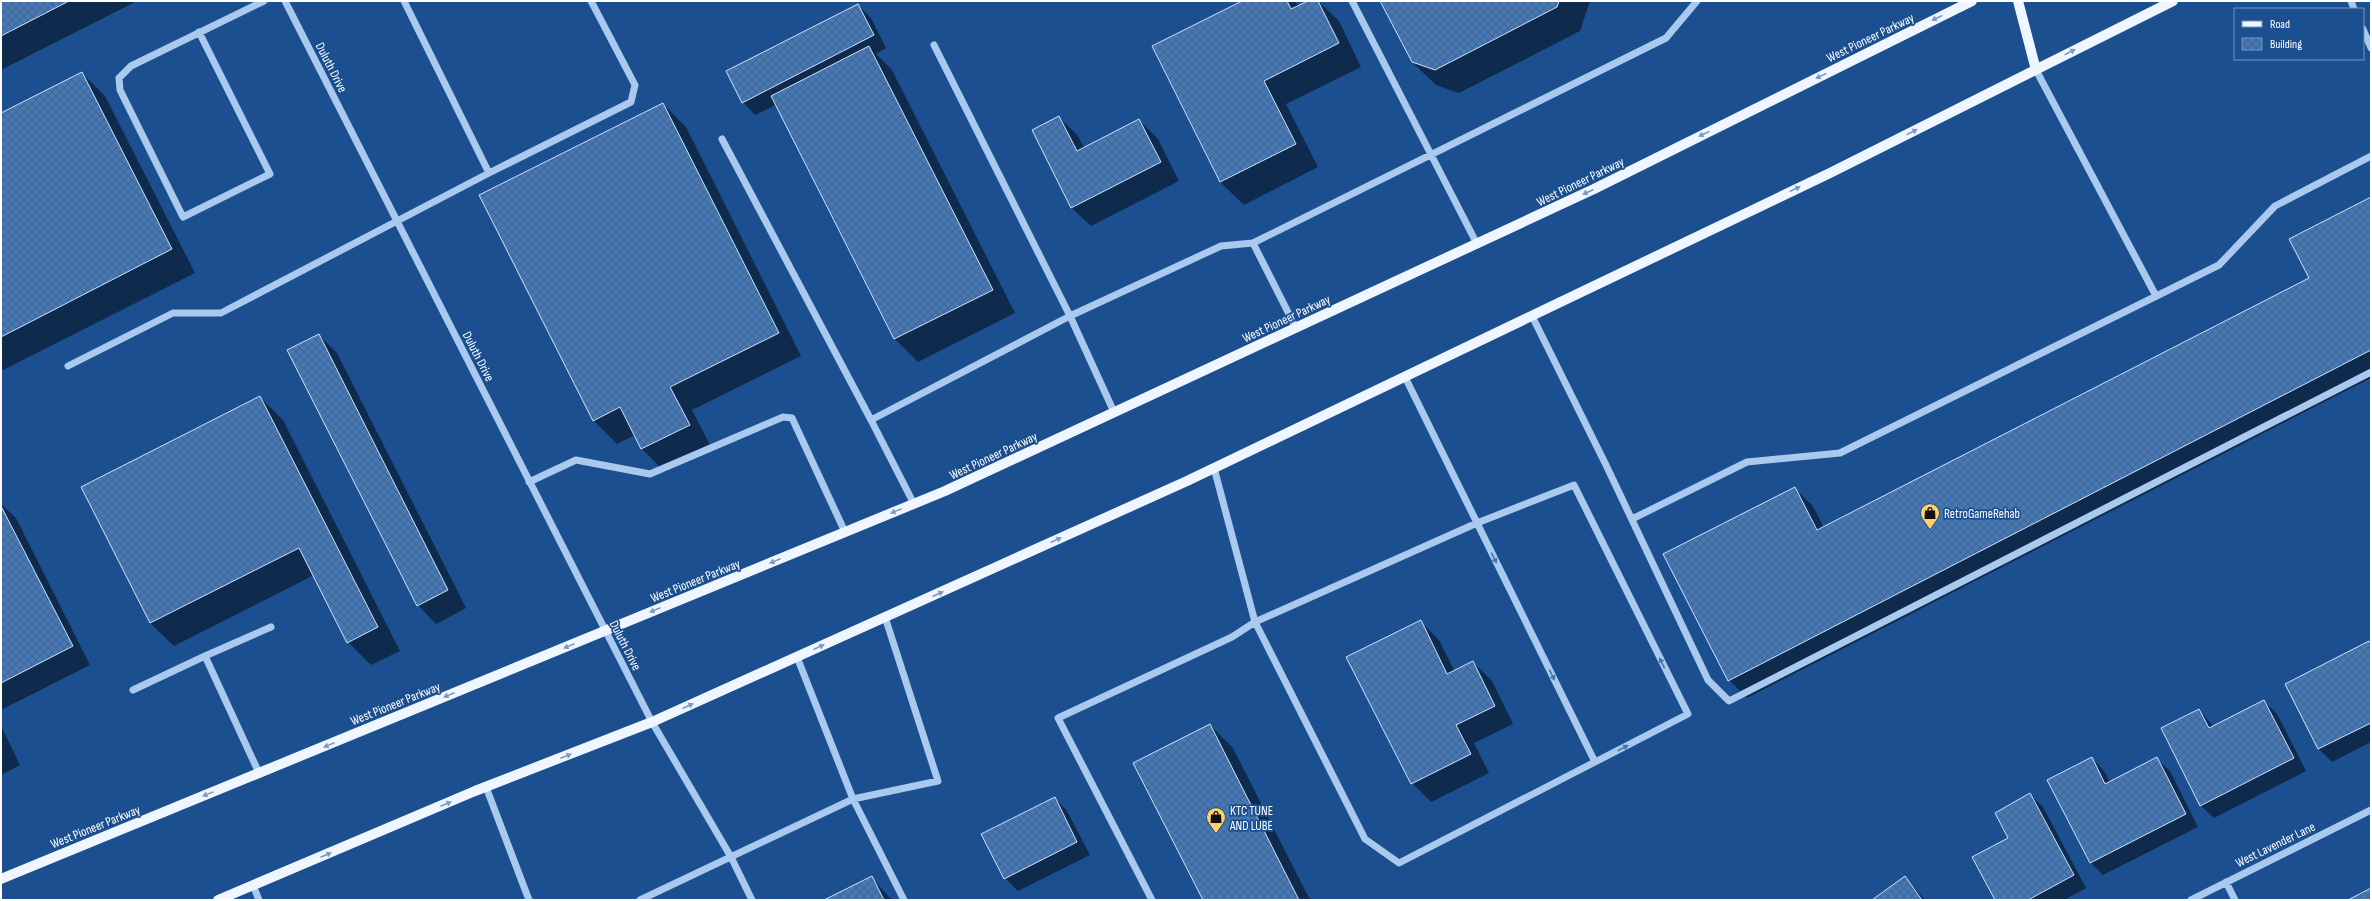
<svg xmlns="http://www.w3.org/2000/svg" width="2372" height="901" font-family="'Sofia Sans Condensed',sans-serif">
<style>
.shadow{fill:#0007}
.building{fill:url(#building-cross-hatch);stroke:#cfe3fa}
.lines{fill:none;stroke-linecap:round;stroke-linejoin:round}
.minor{stroke:#a9c9ee;stroke-width:7}
.major{stroke:#f0f6ff;stroke-width:10}
.oneway{fill:#7b9ac1}
.oneway2{fill:#4674ac}
.labels{text-anchor:middle;stroke-width:3.5;stroke-linejoin:round;paint-order:stroke}
.street-label{font-size:13px;fill:#fff;stroke:#1b4f8f}
.poi-label{font-size:13px;fill:#fff;stroke:#1b4f8f;text-anchor:start}
</style>
<defs>
<pattern id="building-cross-hatch" width="8" height="8" patternUnits="userSpaceOnUse"><rect width="8" height="8" fill="#4478b7"/><path d="M0 0l8 8M0 8l8-8" fill="none" stroke="#486282"/></pattern>
</defs>
<rect width="100%" height="100%" fill="#1b4f8f"/>
<!-- shadow -->
<path class="shadow" d="M1,1h136l-136,69z
M1244,1h50l5,5 11,-5h8l21,20 22,46 -75,37 32,63 -74,38 -24,-23z
M1381,1h209l-10,30 -121,62 -23,-8 -24,-23z
M858,5l13,13 15,30 -10,6 16,16 123,243 -97,49 -23,-23 -119,-234 -21,10 -12,-13z
M82,73l23,23 90,177 -194,98v-257z
M663,104l23,23 115,229 -109,54 20,39 -47,23 -23,-23 -7,-14 -18,9 -23,-23 -114,-226z
M1059,117l19,19 6,12 55,-28 19,19 21,42 -88,45 -19,-18 -39,-77z
M2371,198v180l-624,320 -18,-18 65,-192 19,18 11,22 486,-250z
M319,335l18,18 129,255 -30,16 -18,-19z
M260,397l23,23 117,231 -29,14 -23,-23 -34,-67 -140,71 -24,-23z
M1,504l15,14 74,147 -87,44 -2,-2z
M1420,621l19,19 16,32 18,-10 19,19 21,43 -39,19 15,30 -58,29 -19,-19z
M2369,642l2,2v98l-39,20 -13,-13 -33,-65z
M2264,701l13,13 29,57 -92,47 -13,-12 -39,-77 37,-19 15,17z
M1210,725l23,23 77,152h-106z
M1,726l19,39 -19,10z
M2092,758l12,13 6,11 47,-23 13,12 28,56 -95,48 -13,-13z
M2030,795l13,12 43,81 -22,12h-68l13,-62z
M1055,798l12,13 23,44 -72,36 -13,-13z
M871,877l21,23h-66z
M1905,877l20,23h-52z"/>
<!-- building -->
<path class="building" d="M1,1h68l-68,35z
M1242,1h45l4,8 17,-8h10l21,42 -75,38 32,63 -76,38 -68,-136z
M1380,1h179l-2,6 -122,63 -23,-8z
M858,4l16,31 -132,68 -16,-32z
M869,46l124,244 -99,49 -123,-243z
M82,72l90,177 -171,88v-224z
M663,103l116,230 -109,54 20,38 -49,24 -21,-42 -27,14 -114,-226z
M1059,116l18,35 62,-32 22,43 -90,46 -39,-78z
M2371,197v153l-643,331 -65,-127 132,-67 22,43 492,-252 -20,-39z
M319,334l129,256 -31,16 -130,-256z
M260,396l118,231 -31,16 -48,-95 -149,75 -69,-136z
M1,506l72,140 -72,37z
M1421,620l26,54 26,-13 22,45 -39,19 15,29 -60,30 -65,-127z
M2369,641l2,3v79l-53,26 -33,-65z
M2264,700l30,58 -94,48 -39,-78 38,-19 10,19z
M1210,724l89,176h-96l-70,-137z
M2092,757l13,27 52,-27 29,57 -96,49 -43,-83z
M2030,793l44,82 -46,25h-33l-23,-43 36,-19 -13,-25z
M1055,797l22,45 -73,37 -23,-45z
M872,876l12,24h-60z
M1905,876l17,24h-50z
M2371,888v12h-23z"/>
<g class="lines">
<!-- minor -->
<path class="minor" d="M285,1l367,721 79,135 21,43
M404,1l85,172
M1352,1l125,243
M2351,1l3,8
M2363,29l8,19
M199,32l71,142 -87,43 -63,-127 -1,-12 12,-12 133,-65
M2036,70l120,226
M722,139l149,281
M1532,316l74,149 102,215 21,21 642,-329
M1296,328l-43,-85 413,-205 31,-37
M68,366l105,-53h48l268,-140 142,-71 4,-17 -44,-84
M1114,412l-44,-96 151,-70 32,-3
M1214,468l41,154 110,217 34,24 196,-101
M529,482l47,-22 74,14 133,-57 9,1 53,114
M914,504l-43,-84 199,-104 -136,-271
M1632,519l115,-57 93,-9 379,-188 56,-59 96,-50
M205,656l66,-29
M797,657l56,142 85,-18 -53,-164
M133,690l72,-34 54,117
M486,787l43,113
M2226,882l9,18
M253,885l6,15
M640,900l213,-101 51,101
M1152,900l-94,-182 174,-81 23,-15 222,-99 97,-38 114,229 -93,48 -190,-385
M2191,900l180,-90"/>
<!-- major -->
<path class="major" d="M2018,1l18,69
M1,879l944,-388 649,-302 378,-188
M218,900l257,-109 177,-69 535,-241 643,-308 343,-172"/>
</g>
<!-- one-way arrows -->
<defs><path id="oneway-solid" d="M-6-.8H1V-3.2L6.5 0L1 3.2V.8H-6Z"/></defs>
<g class="oneway">
<use href="#oneway-solid" transform="translate(1937 18) rotate(154)"/>
<use href="#oneway-solid" transform="translate(2070 52) rotate(-27)"/>
<use href="#oneway-solid" transform="translate(1821 76) rotate(154)"/>
<use href="#oneway-solid" transform="translate(1912 132) rotate(-27)"/>
<use href="#oneway-solid" transform="translate(1704 134) rotate(154)"/>
<use href="#oneway-solid" transform="translate(1795 189) rotate(-26)"/>
<use href="#oneway-solid" transform="translate(1588 192) rotate(155)"/>
<use href="#oneway-solid" transform="translate(896 511) rotate(158)"/>
<use href="#oneway-solid" transform="translate(1056 540) rotate(-24)"/>
<use href="#oneway-solid" transform="translate(775 561) rotate(158)"/>
<use href="#oneway-solid" transform="translate(938 594) rotate(-24)"/>
<use href="#oneway-solid" transform="translate(655 610) rotate(158)"/>
<use href="#oneway-solid" transform="translate(569 646) rotate(158)"/>
<use href="#oneway-solid" transform="translate(819 647) rotate(-24)"/>
<use href="#oneway-solid" transform="translate(449 695) rotate(158)"/>
<use href="#oneway-solid" transform="translate(688 706) rotate(-24)"/>
<use href="#oneway-solid" transform="translate(329 745) rotate(158)"/>
<use href="#oneway-solid" transform="translate(566 756) rotate(-21)"/>
<use href="#oneway-solid" transform="translate(208 794) rotate(158)"/>
<use href="#oneway-solid" transform="translate(446 804) rotate(-23)"/>
<use href="#oneway-solid" transform="translate(326 855) rotate(-23)"/>
</g>
<g class="oneway2">
<use href="#oneway-solid" transform="translate(1494 558) rotate(64)"/>
<use href="#oneway-solid" transform="translate(1662 663) rotate(-116)"/>
<use href="#oneway-solid" transform="translate(1552 675) rotate(64)"/>
<use href="#oneway-solid" transform="translate(1623 748) rotate(-27)"/>
</g>
<!-- icons -->
<defs>
<g id="shop-pin" transform="scale(1)"><path d="M0 17L-7.5 6A9.5 9.5 0 1 1 7.5 6Z" fill="#ffd166" stroke="#1b4f8f"/><path d="M-5-2.5h2.3a2.7 3.5 0 0 1 5.4 0H5L5.5 6h-11ZM-1.5-2.5h3a1.5 2.3 0 0 0-3 0Z" fill="#111"/></g>
</defs>
<g fill-rule="evenodd">
<use href="#shop-pin" x="1930" y="513"/>
<use href="#shop-pin" x="1216" y="817"/>
</g>
<g class="labels">
<!-- street labels -->
<g class="street-label">
<text transform="translate(1870 37) rotate(-26)" y="5">West Pioneer Parkway</text>
<text transform="translate(332 67) rotate(63)" y="5">Duluth Drive</text>
<text transform="translate(1580 181) rotate(-26)" y="5">West Pioneer Parkway</text>
<text transform="translate(1286 318) rotate(-25)" y="5">West Pioneer Parkway</text>
<text transform="translate(479 356) rotate(63)" y="5">Duluth Drive</text>
<text transform="translate(993 455) rotate(-25)" y="5">West Pioneer Parkway</text>
<text transform="translate(695 580) rotate(-22)" y="5">West Pioneer Parkway</text>
<text transform="translate(626 645) rotate(63)" y="5">Duluth Drive</text>
<text transform="translate(395 703) rotate(-22)" y="5">West Pioneer Parkway</text>
<text transform="translate(95 826) rotate(-22)" y="5">West Pioneer Parkway</text>
<text transform="translate(2275 844) rotate(-26)" y="5">West Lavender Lane</text>
</g>
<!-- poi labels -->
<g class="poi-label">
<text x="1944" y="518">RetroGameRehab</text>
<text x="1230" y="815">KTC TUNE<tspan x="1230" dy="15">AND LUBE</tspan></text>
</g>
</g>
<!-- border -->
<rect width="2372" height="901" fill="none" stroke="#ffffff" stroke-width="4"/>
<!-- legend -->
<rect x="2234" y="8" width="130" height="52" fill="#1b4f8f" stroke="#7695bc"/>
<rect x="2242" y="21" width="20" height="6" fill="#f0f6ff" stroke="#7695bc"/>
<text x="2270" y="28" font-size="12" fill="#ffffff">Road</text>
<rect x="2242" y="38" width="20" height="12" fill="url(#building-cross-hatch)" stroke="#7695bc"/>
<text x="2270" y="48" font-size="12" fill="#ffffff">Building</text>
</svg>
